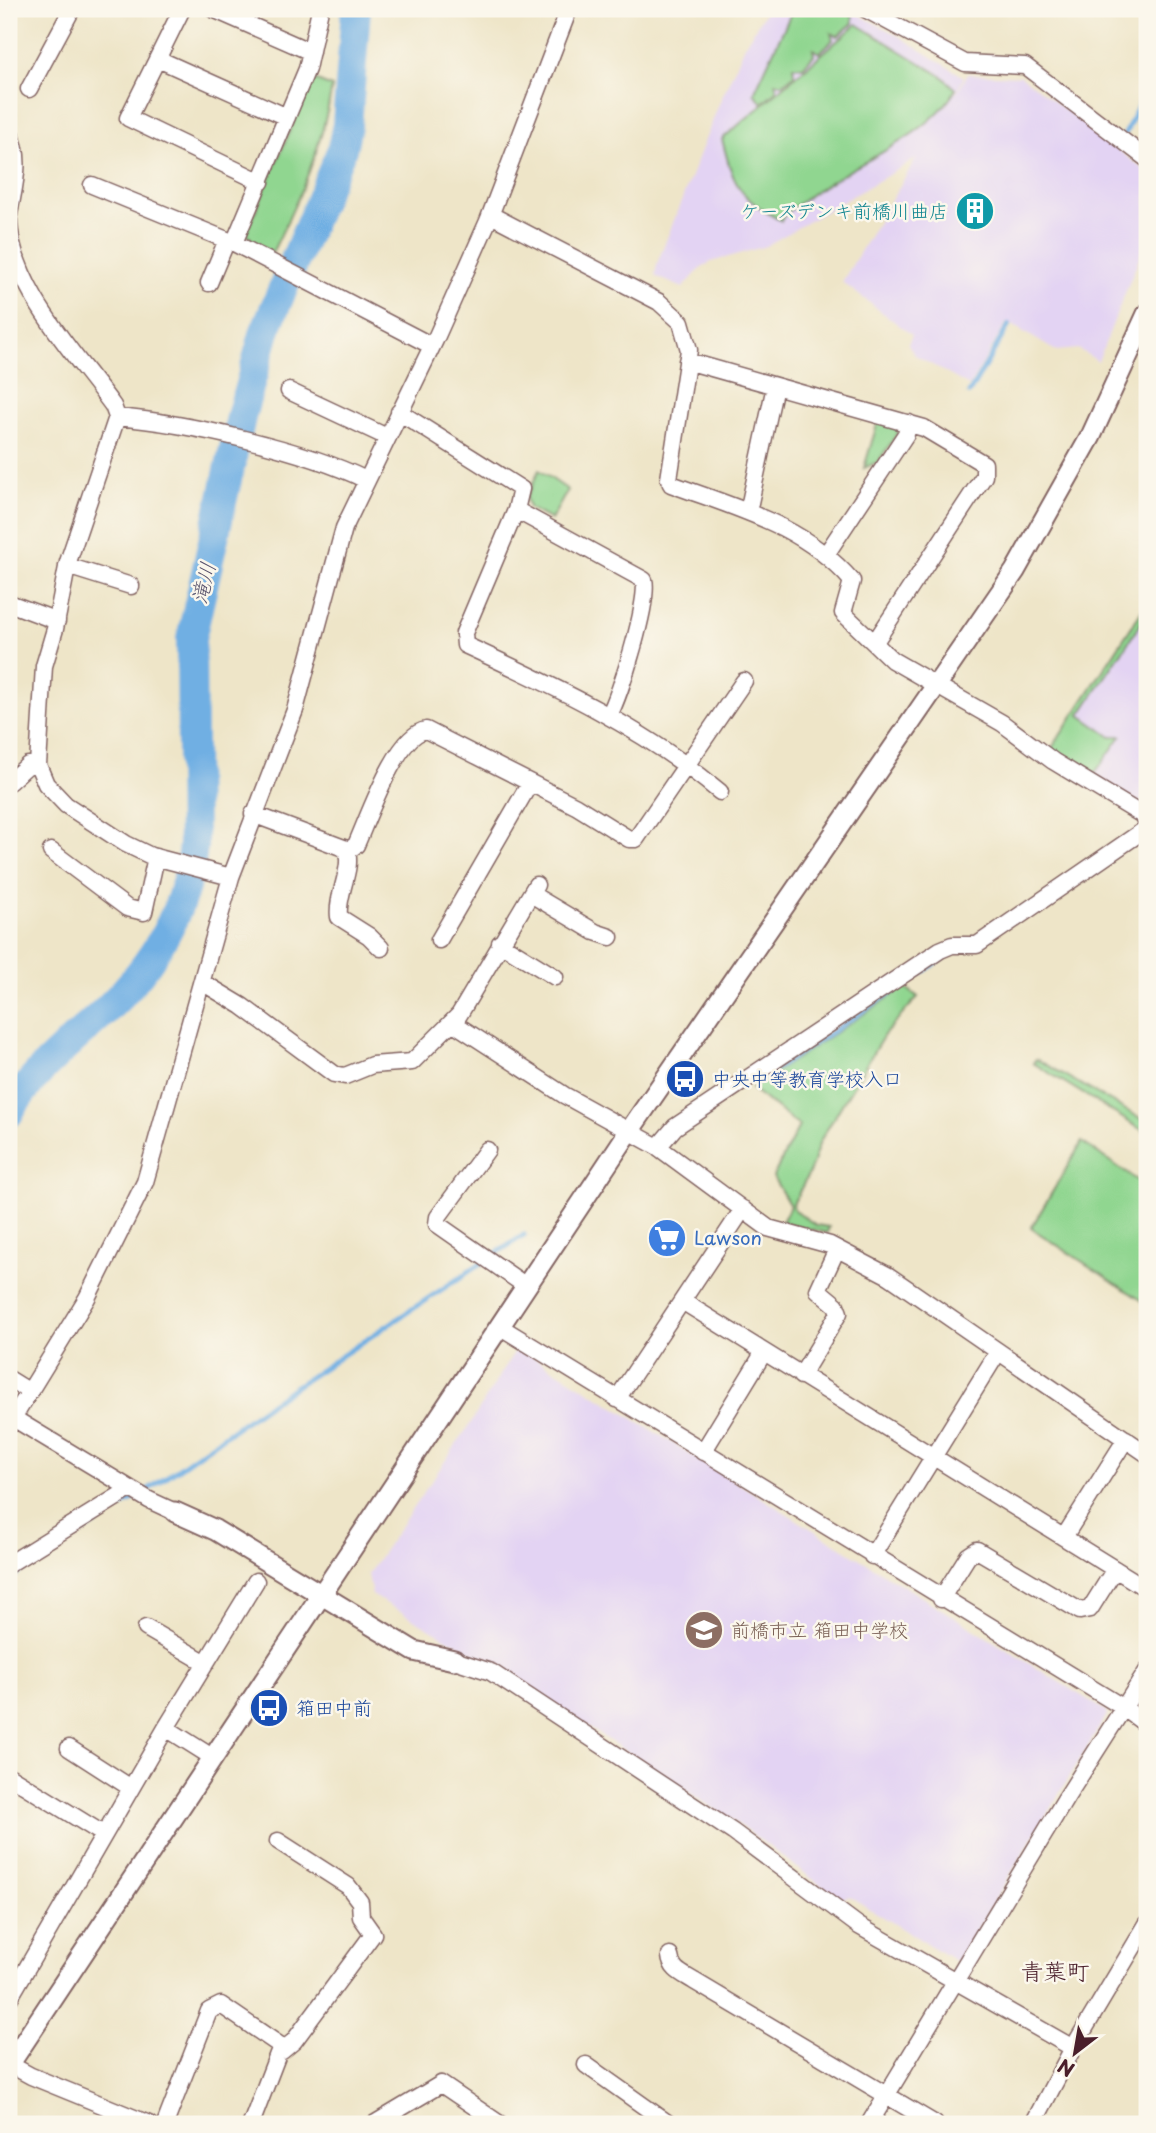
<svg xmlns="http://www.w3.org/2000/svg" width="1156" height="2133" font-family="'Playpen Sans','Klee One',sans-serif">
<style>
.built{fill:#e3d3f3}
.green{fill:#90d690;stroke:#6d7a5e;stroke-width:2}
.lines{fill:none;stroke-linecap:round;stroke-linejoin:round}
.stream{stroke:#70afe3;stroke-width:5}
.river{stroke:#70afe3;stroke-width:30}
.minor-casing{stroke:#836462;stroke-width:19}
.tertiary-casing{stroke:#836462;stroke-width:23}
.minor{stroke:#fff;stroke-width:16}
.tertiary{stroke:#fff;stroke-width:19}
.labels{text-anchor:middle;stroke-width:5;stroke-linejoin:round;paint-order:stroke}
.culture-label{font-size:19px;fill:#0d838f;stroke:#fbf7ec;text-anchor:end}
.transit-label{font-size:19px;fill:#164399;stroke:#fbf7ec;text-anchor:start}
.shop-label{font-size:19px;fill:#366cbe;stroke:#fbf7ec;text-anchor:start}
.education-label{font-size:19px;fill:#785e54;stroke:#fbf7ec;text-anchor:start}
.water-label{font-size:21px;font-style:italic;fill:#57516b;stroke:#fbf7ec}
.quarter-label{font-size:23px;fill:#4a1f2b;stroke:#fbf7ec}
</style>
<rect width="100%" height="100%" fill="#fbf7ec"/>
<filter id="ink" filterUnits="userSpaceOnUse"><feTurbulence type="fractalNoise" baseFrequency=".0143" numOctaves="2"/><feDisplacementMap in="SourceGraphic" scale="14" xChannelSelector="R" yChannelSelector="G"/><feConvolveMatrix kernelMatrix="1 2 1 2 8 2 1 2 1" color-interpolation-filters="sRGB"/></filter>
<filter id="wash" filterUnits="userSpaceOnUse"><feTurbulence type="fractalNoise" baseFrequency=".00686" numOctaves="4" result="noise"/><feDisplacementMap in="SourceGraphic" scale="28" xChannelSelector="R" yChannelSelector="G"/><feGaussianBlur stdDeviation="1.57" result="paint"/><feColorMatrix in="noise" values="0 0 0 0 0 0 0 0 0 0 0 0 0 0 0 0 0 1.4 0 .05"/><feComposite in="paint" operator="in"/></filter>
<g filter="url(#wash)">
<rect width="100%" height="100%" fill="#eee5c8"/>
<!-- built -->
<path class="built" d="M767,9h81l49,26 67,42 -10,19 14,-22 53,2 126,96v66l-49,123 -20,-12 -22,2 -49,-29 -38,64 -54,-31 -7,-11 4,-9 -70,-53 74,-123 -150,87 -55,16 -11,7 -17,19 -28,-12 2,-12 62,-160 27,-61z
M1147,613v187l-12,4 -40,-24 -1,-7 26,-37h-9l-31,-21z
M522,1350l584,361 1,4 -150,247 -108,-66 -10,3 -92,-69 -254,-165 -121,-70 -4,-21 101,-148 46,-75z"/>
<!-- green -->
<path class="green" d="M793,9h55l4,2 1,12 -15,13 -7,-3 2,7 -14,13 -6,-4 1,6 -11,12 -10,-1 1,9 -11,9 -8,-2 2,8 -15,13 -8,-10z
M857,24l86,53 13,12c-28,51 -106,74 -152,111 -8,6 -19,12 -23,21 -43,-25 -47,-34 -59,-82z
M312,79l20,8c-11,65 -31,107 -60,166l-17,-9 -9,-11z
M879,418l17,6 3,7 -21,31 -14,6z
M539,470l29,20 -17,30 -22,-12 -3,-10z
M1147,603v11l-67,101 30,21h11l-26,37v7l-45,-29z
M905,987l13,10 -34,38 -64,106 -10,30 -17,33 1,6 22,15 13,2 -2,6 -45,-11 8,-16 -17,-29 26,-51 -48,-38z
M1036,1059l111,63v11l-114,-70z
M1082,1142l65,45v117l-116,-76z"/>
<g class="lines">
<!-- stream -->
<path class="stream" d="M1125,134l22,-46
M969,393l40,-68
M764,1077l187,-124
M9,1579l146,-94 117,-83 252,-167"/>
<!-- river -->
<path class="river" d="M9,1113c24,-43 64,-71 99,-105 45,-43 79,-99 85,-162l-2,-207 51,-226 23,-82 77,-182 5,-24 9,-116"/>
</g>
</g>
<g filter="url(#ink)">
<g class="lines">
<!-- minor casing -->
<g class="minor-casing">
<path id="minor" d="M182,9l-54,109 133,64
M213,9l98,43
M320,9l-13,60 -73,174 198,103
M865,9l100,54 60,3 122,93
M158,59l129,58
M29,89l43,-80
M9,131c14,28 5,54 0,84
M92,185l142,58
M491,215l168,87 22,20 8,28 -20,129 2,5c67,25 133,41 181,97l-9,32 49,47 110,63 51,38 94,57
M9,220c2,68 65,132 104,186l4,11 -49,145 -13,67 -11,37 -6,99 8,19 20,21 60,39 25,12 80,21
M209,283l18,-43
M687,361l237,67 60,36v12l-109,166
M289,391l98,46
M399,412l122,77 -5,21 -52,123 1,12c89,41 179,83 255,147
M117,417c70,6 186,32 249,63
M516,510l128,70c6,19 -24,116 -35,135
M748,512l27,-126
M827,553l79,-119 3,-11
M67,566l64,20
M9,603l48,18
M9,782l19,-17h10
M253,814l96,36 7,-5c12,-26 40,-110 70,-115l150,76 53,33h7l108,-158
M346,850c8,17 -10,45 -7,67l30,19 12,12
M51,851l76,57 17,4 12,-55
M531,894l64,38 15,5
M439,940l91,-157
M500,943l55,34
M202,982l40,24 92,68 11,2 27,-11 40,-3 47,-47 77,-130
M452,1022l112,73 94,52 110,81 62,17 59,31 258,178
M658,1147l17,-20 265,-177 12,-5h25l170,-117
M487,1150l-49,67 -1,7 89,62
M682,1301l465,288
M499,1326l625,382 23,17
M801,1376l38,-63 -3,-8 -18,-15 19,-41
M9,1379l21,13
M617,1399l126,-190
M13,1418l136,82 26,12
M9,1425l78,-127 58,-116 86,-305 64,-167 49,-182 92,-190 52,-117 81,-212
M703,1452l61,-100
M1064,1537l62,-98
M872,1556l126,-204
M9,1564l121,-75
M941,1599l27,-43 9,-6 103,61 10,-2 25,-40
M146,1628l60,35
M454,1660l37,12 242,160 126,94 214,122
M166,1728l46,29
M69,1748l62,40
M9,1776l94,58
M278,1841l70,45 12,16 1,15 12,17 -79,107 -12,10
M670,1956c1,14 13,18 24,25l241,143
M9,1999l157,-271 90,-147
M9,2064l22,12 118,48
M586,2065l83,59
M165,2124l44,-113 12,-6 60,41 -30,78
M374,2124l67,-40 59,40
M869,2124l197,-326 81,-127
M1033,2124l40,-76 74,-124"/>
</g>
<!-- tertiary casing -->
<g class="tertiary-casing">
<path id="tertiary" d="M175,1512l40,18 199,121 40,9
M9,2065l621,-935 385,-559 76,-135 56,-122"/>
</g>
<!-- minor -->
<use href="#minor" class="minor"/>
<!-- tertiary -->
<use href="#tertiary" class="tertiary"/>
</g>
</g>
<!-- icons -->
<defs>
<g id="building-disc" transform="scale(2.0125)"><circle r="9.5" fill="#0f9aa8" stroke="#fbf7ec"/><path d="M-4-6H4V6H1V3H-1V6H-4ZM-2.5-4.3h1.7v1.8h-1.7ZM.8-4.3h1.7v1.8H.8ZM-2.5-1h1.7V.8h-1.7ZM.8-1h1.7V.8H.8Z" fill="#fff"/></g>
<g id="bus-disc" transform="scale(2.0125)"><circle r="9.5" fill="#1a4fb4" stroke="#fbf7ec"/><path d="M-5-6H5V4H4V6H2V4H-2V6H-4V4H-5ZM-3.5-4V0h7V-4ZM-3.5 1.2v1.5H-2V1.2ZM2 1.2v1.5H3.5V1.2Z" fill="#fff"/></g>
<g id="supermarket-disc" transform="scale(2.0125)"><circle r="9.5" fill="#3f7fe0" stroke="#fbf7ec"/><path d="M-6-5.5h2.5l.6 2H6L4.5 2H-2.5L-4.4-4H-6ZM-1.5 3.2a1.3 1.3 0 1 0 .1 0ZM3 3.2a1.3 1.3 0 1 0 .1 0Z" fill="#fff"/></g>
<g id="school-disc" transform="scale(2.0125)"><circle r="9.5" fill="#8d6e63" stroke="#fbf7ec"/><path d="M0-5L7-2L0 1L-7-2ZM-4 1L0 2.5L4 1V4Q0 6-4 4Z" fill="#fff"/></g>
</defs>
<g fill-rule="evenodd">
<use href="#building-disc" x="975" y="211"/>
<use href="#bus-disc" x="685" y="1079"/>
<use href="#supermarket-disc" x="667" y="1238"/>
<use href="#school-disc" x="704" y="1630"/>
<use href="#bus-disc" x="269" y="1708"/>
</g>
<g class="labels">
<!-- culture labels -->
<g class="culture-label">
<text x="948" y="218">ケーズデンキ前橋川曲店</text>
</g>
<!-- transit labels -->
<g class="transit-label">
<text x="712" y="1086">中央中等教育学校入口</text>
<text x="296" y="1715">箱田中前</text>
</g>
<!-- shop labels -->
<g class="shop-label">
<text x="694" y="1245">Lawson</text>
</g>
<!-- education labels -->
<g class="education-label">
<text x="731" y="1637">前橋市立 箱田中学校</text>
</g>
<!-- water labels -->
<g class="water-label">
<text transform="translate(204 583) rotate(-76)" y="7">滝川</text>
</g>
<!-- quarter labels -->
<g class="quarter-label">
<text x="1055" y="1980">青葉町</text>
</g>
</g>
<!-- margin -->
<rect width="1156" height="2133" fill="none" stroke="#fbf7ec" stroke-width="35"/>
<!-- north arrow -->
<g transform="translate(1075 2053) rotate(211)" stroke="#fbf7ec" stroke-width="5" paint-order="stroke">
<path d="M0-5L12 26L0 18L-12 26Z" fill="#4a1f2b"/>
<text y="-10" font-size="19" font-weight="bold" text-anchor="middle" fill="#4a1f2b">N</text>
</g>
</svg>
